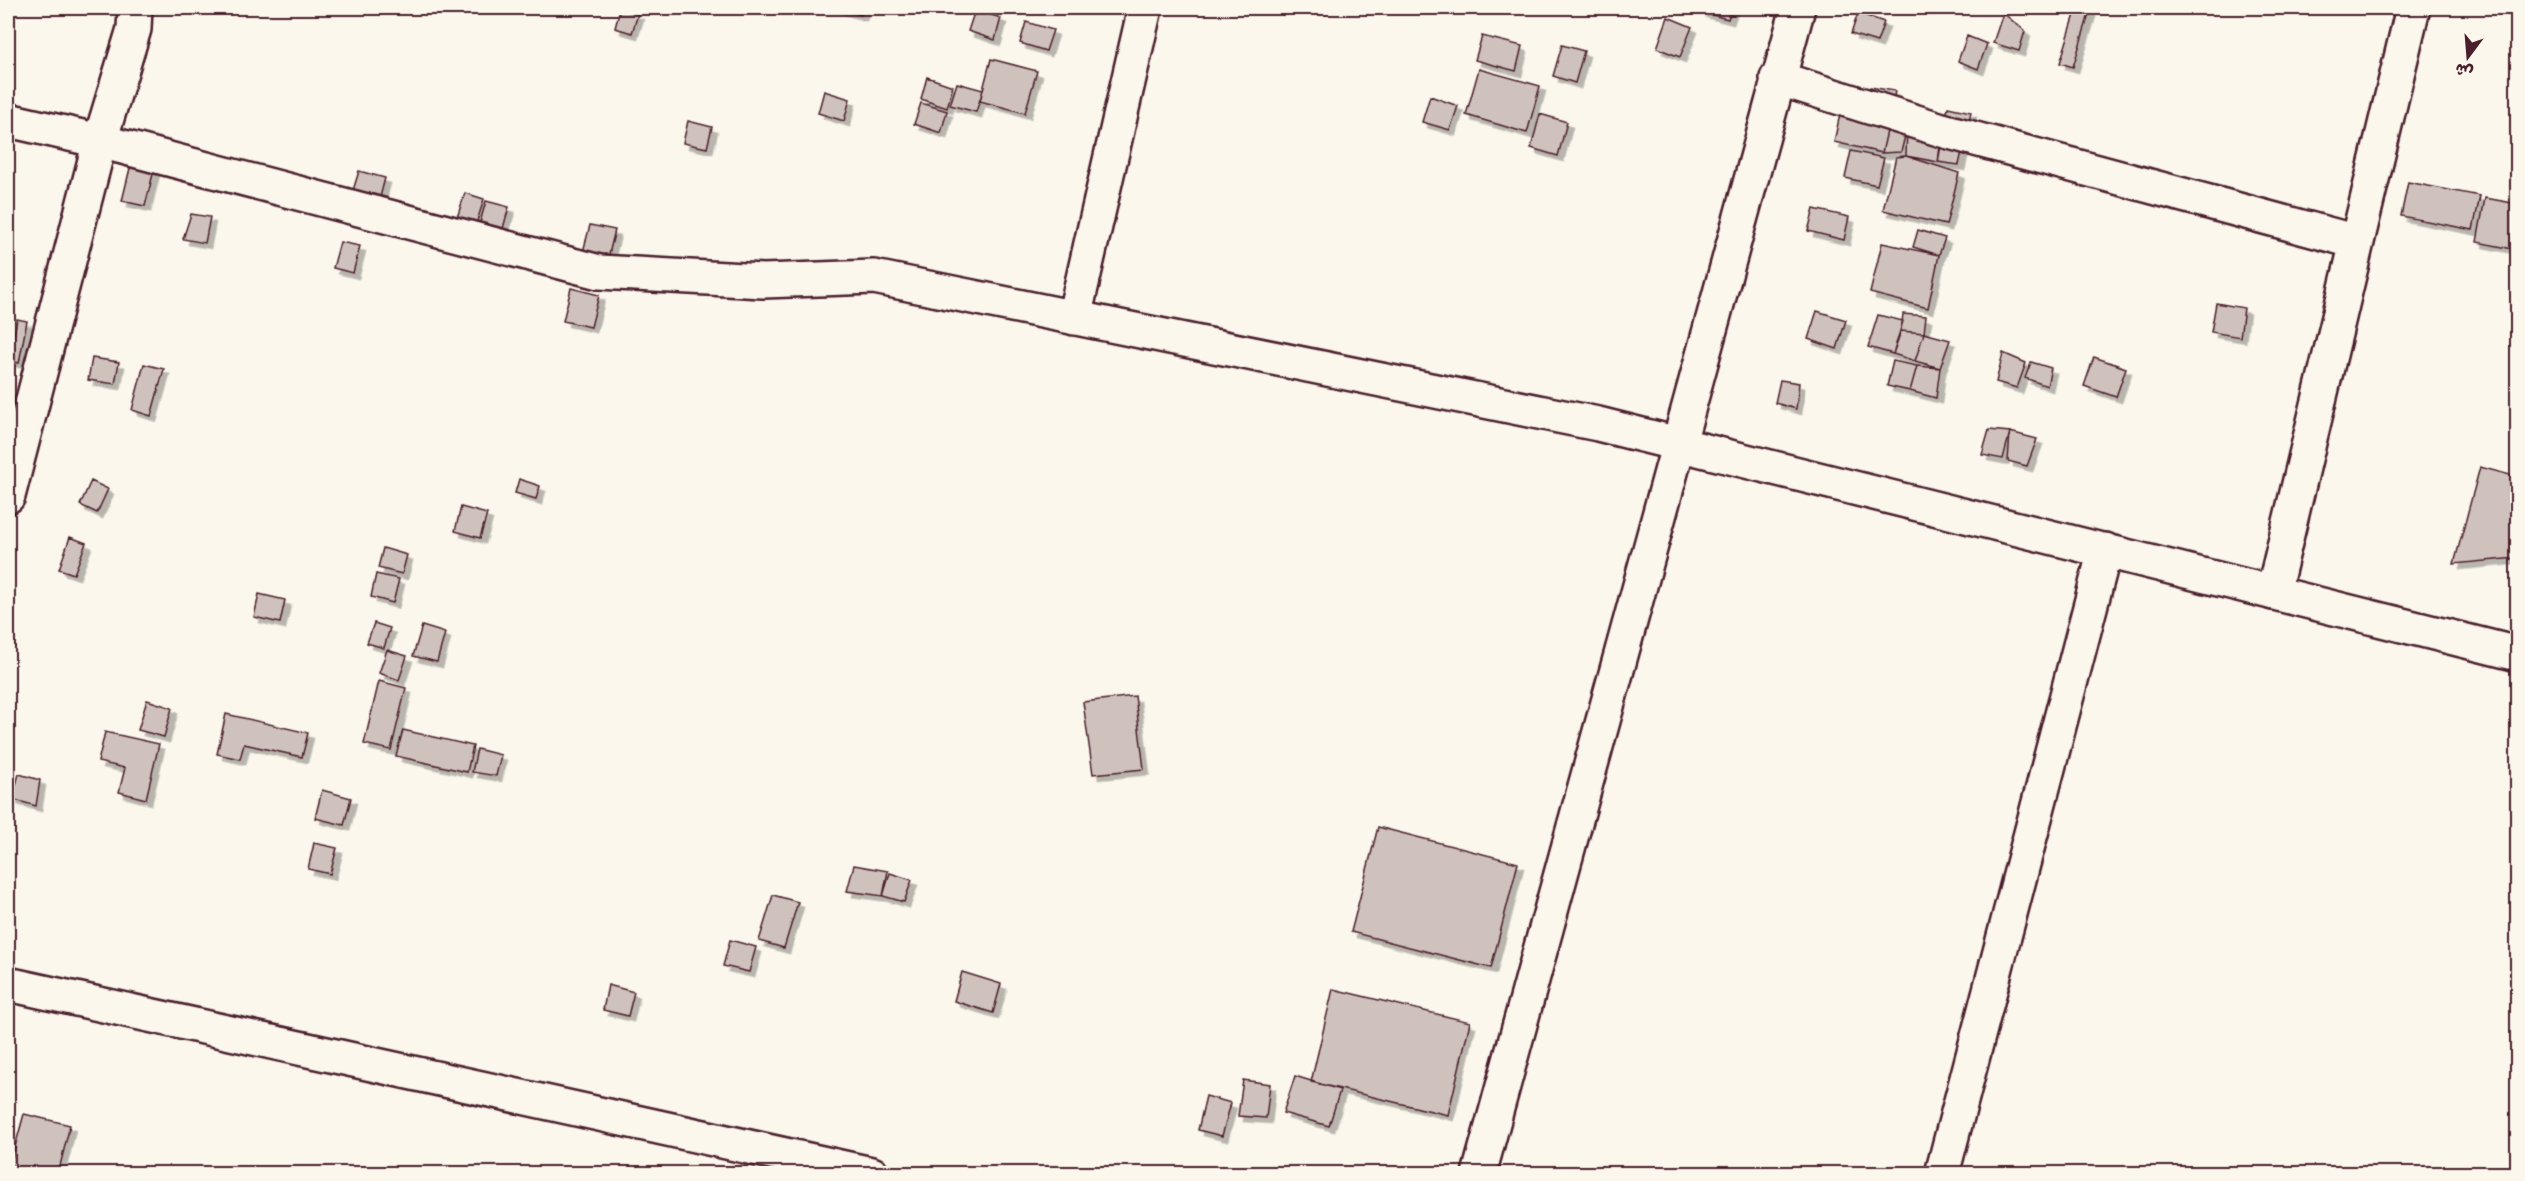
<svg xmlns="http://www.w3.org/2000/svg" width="2525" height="1181" font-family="'Shantell Sans','Playpen Sans Arabic',sans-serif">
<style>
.building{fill:#cfc2bc;stroke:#4a1f2b;stroke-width:1.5;filter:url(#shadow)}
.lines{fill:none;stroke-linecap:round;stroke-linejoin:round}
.street-casing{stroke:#4a1f2b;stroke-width:38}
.street{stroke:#fbf7ec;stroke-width:33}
</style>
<defs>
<filter id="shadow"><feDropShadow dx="5.5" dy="5.5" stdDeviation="0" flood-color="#0004"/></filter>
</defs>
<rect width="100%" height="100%" fill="#fbf7ec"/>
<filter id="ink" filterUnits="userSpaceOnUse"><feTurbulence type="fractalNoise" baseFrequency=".0167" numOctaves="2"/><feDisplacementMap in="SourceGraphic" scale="12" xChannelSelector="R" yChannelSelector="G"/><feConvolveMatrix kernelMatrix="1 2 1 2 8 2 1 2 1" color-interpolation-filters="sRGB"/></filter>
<g filter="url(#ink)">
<!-- building -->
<path class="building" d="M835,8h29l-3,7z
M1703,8h29l-4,11 -27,-7z
M2077,8l13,3 -17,56 -13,-4z
M620,9l18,5 -6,19 -17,-5z
M975,10l26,8 -6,22 -27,-9z
M1858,13l26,9 -7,20 -26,-8z
M2003,13l22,18 -6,20 -26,-8z
M1668,17l24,10 -12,30 -23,-9z
M1026,22l27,8 -7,21 -26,-8z
M1482,36l40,10 -6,25 -41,-11z
M1967,36l20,8 -9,25 -20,-8z
M1562,45l22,6 -9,32 -22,-7z
M991,59l46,12 -12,42 -45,-12z
M1479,69l61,17 -13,47 -61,-18z
M927,77l26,9 -6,22 -26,-9z
M957,83l26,7 -7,22 -26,-7z
M1870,87l25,4 -6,31 -20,-32z
M824,91l26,8 -6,22 -26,-8z
M1430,96l28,10 -8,24 -28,-8z
M921,103l26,8 -6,22 -27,-9z
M1948,107l23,5 -12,53 -21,-3z
M1540,114l27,8 -9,34 -27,-8z
M1840,114l49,8 -7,31 -48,-11z
M688,121l24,6 -5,21 -24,-5z
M1889,122l18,6 -6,24 -19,1z
M1907,128l35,2 -4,32 -32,-6z
M1851,151l33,7 -7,27 -32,-7z
M1906,156l53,17 -13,52 -63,-15 13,-53z
M131,164l23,6 -9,36 -23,-5z
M359,171l26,7 -7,27 -27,-8z
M2408,182l72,14 -7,34 -72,-14z
M465,193l19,6 -9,29 -19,-7z
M2485,198l33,6v46l-41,-8z
M486,201l23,6 -7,25 -23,-6z
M1814,209l35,8 -5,23 -36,-9z
M191,214l19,3 -5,26 -22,-4z
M590,225l25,5 -7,28 -25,-6z
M1918,230l27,8 -6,17 -26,-8z
M340,242l20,4 -7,27 -20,-5z
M1882,243l57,12 -11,53 -58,-15z
M571,288l28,7 -8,32 -28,-6z
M2216,303l28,5 -4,29 -29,-5z
M1817,311l29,9 -9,29 -29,-10z
M1903,314l23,2 -2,17 -23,-2z
M1878,315l25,6 -10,33 -25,-7z
M17,319l10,2 -8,42 -10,-2z
M1901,331l23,2 -9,28 -22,-7z
M1924,333l26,7 -10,28 -25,-7z
M2003,353l23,10 -9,25 -21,-6z
M2094,357l32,11 -10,29 -32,-11z
M92,358l27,4 -4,22 -27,-4z
M1893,361l24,5 -7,25 -23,-5z
M2031,362l20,6 -4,18 -22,-8z
M144,364l20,5 -13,47 -19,-6z
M1917,366l23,2 -4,30 -26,-7z
M1780,380l19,3 -3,26 -21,-6z
M1989,430l21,2 -7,27 -21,-4z
M2010,432l27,7 -10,27 -19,-5z
M2480,467l38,10v77l-2,4 -62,6z
M519,479l21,7 -4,13 -21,-6z
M91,481l17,8 -11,24 -17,-8z
M461,507l26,7 -7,24 -25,-7z
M70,537l16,6 -12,31 -15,-5z
M383,548l24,7 -5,19 -24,-6z
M376,574l23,5 -6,24 -22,-6z
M259,594l26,6 -5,23 -26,-6z
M374,623l16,5 -6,20 -17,-5z
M422,626l23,7 -8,29 -24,-6z
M387,650l20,6 -8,24 -20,-7z
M379,681l27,7 -15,62 -27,-6z
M1135,696l9,73 -51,5 -10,-72z
M147,700l25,8 -8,29 -26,-7z
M226,714l82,19 -6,24 -58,-13 -4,15 -23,-5z
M403,730l70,16 -6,26 -71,-16z
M105,732l54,12 -13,55 -27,-7 6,-24 -27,-6z
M477,749l24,6 -5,21 -24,-4z
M19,774l21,6 -4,26 -24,-7z
M322,790l29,8 -7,27 -29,-7z
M1378,827l140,36 -27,105 -140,-36z
M314,843l23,5 -7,26 -22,-5z
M854,865l34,6 -5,25 -36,-5z
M890,873l22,7 -8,22 -21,-6z
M773,895l25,7 -14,46 -25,-7z
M730,940l26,7 -7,25 -26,-6z
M962,972l39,12 -8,29 -39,-12z
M608,985l26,7 -6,24 -25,-6z
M1333,989l137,33 -22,93 -137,-33z
M1295,1076l45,14 -11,36 -46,-13z
M1243,1080l27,4 -4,34 -28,-2z
M1206,1096l25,7 -9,33 -24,-6z
M24,1114l46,11 -12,49h-16l-32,-9z"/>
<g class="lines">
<!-- street casing -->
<g class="street-casing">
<path id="street" d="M1777,78l165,52 415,112
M8,120l92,21 499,131 164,9 111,-4 724,147 920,230
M1074,318l71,-310
M8,496l92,-355 34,-112 1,-21
M2273,593l140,-585
M8,984l864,190
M1479,1174l319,-1166
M1942,1174l163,-624"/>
</g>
<!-- street -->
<use href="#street" class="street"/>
</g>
</g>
<!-- margin -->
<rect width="2525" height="1181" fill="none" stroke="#fbf7ec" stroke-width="30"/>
<rect x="15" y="15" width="2495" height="1151" fill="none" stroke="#4a1f2b" stroke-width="2" filter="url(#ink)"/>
<!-- north arrow -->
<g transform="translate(2468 57) rotate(196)" stroke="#fbf7ec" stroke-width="4.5" paint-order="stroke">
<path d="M0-4.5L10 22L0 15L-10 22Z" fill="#4a1f2b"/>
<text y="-9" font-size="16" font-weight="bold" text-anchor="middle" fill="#4a1f2b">ش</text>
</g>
</svg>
